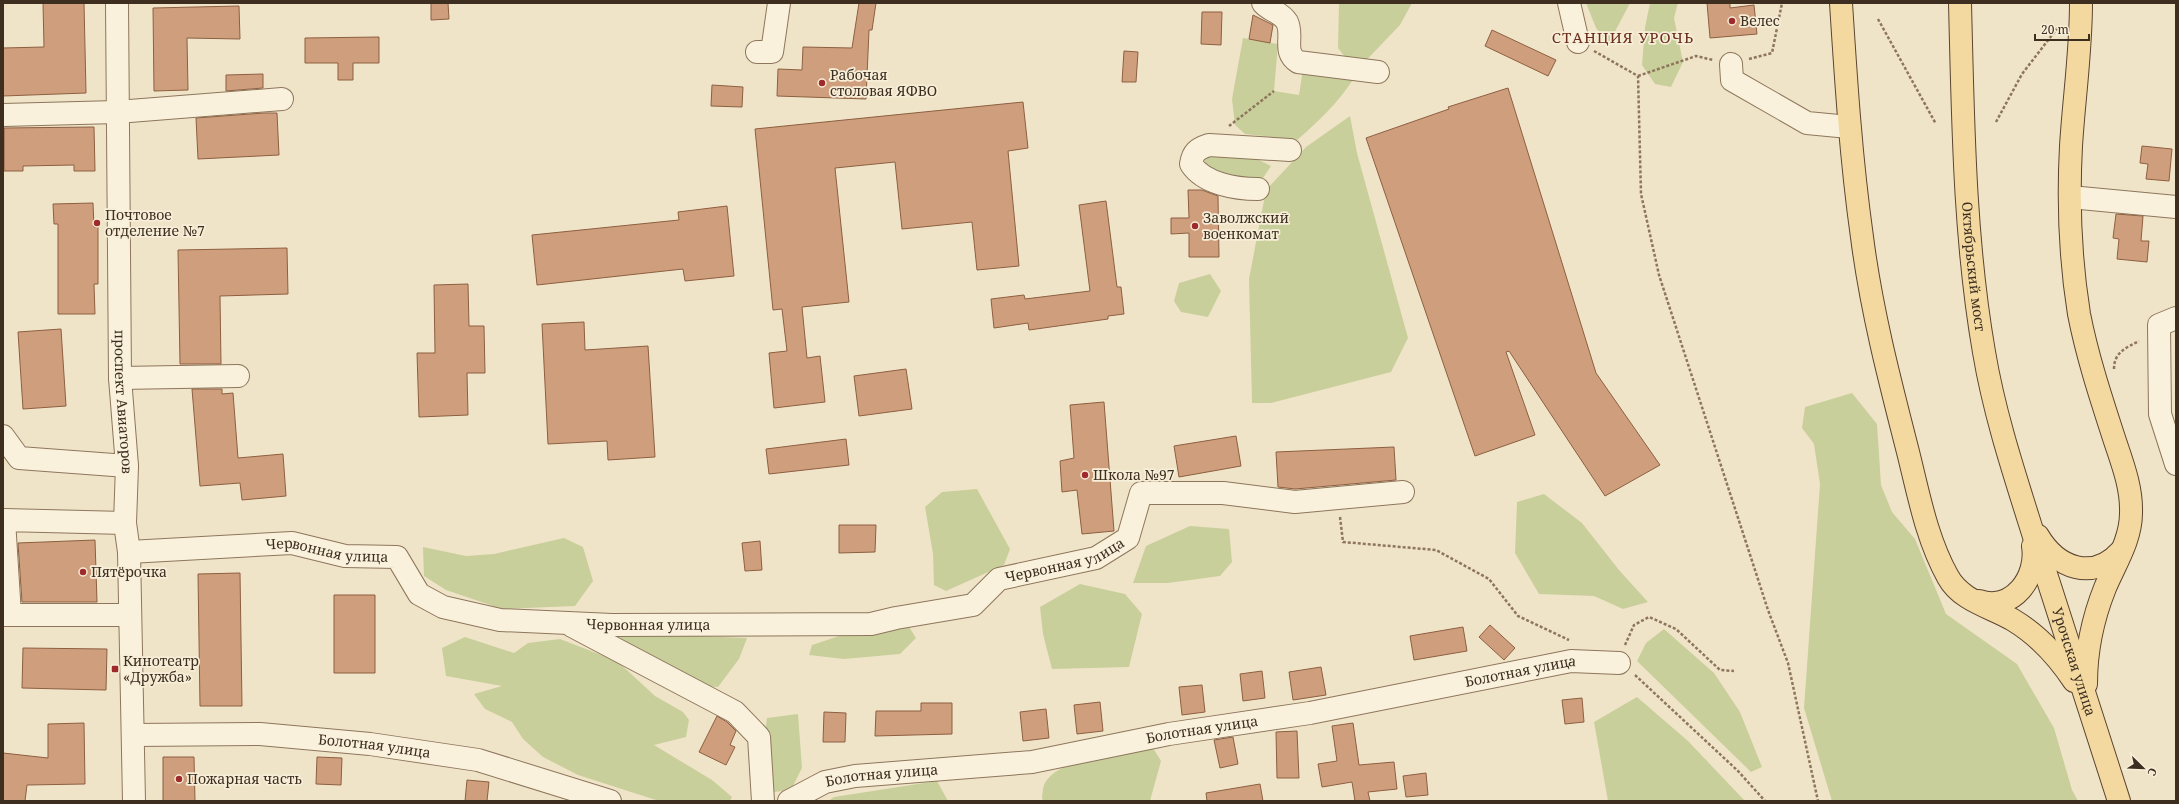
<svg xmlns="http://www.w3.org/2000/svg" width="2179" height="804" font-family="'Noto Serif',serif">
<style>
.green{fill:#c9cf9b}
.building{fill:#cf9f7d;stroke:#8d5f41}
.lines{fill:none;stroke-linecap:round;stroke-linejoin:round}
.minor-casing{stroke:#8d765c;stroke-width:24}
.major-casing{stroke:#5b4430;stroke-width:24}
.path{stroke:#8d765c;stroke-width:2.5;stroke-dasharray:3 2;stroke-linecap:butt}
.minor{stroke:#faf1dc;stroke-width:22}
.major{stroke:#f3d9a0;stroke-width:22}
.poi-dot{fill:#9e2a2b;stroke:#f7eed8;stroke-width:1.5}
.labels{text-anchor:middle;stroke-width:3.5;stroke-linejoin:round;paint-order:stroke}
.poi-label{font-size:14px;fill:#3d2e20;stroke:#f7eed8;text-anchor:start}
.street-label{font-size:14px;fill:#3d2e20;stroke:#f7eed8}
.neighbourhood-label{font-size:15px;letter-spacing:1px;fill:#6b2e1e;stroke:#f7eed8}
</style>
<rect width="100%" height="100%" fill="#f0e4c8"/>
<!-- green -->
<path class="green" d="M1339,3h73l-12,22 -44,46 -18,-23z
M1586,3h44l-21,40 -13,-15z
M1650,3h28l-4,15 9,44 -12,25 -16,-3 -13,-19 3,-38z
M1243,38l35,6 -4,47 25,4 4,-26 51,9c-15,24 -36,44 -57,62l-52,-6 -10,-9 -3,-26z
M1350,116l7,37 51,185 -17,34 -120,31h-19l-3,-124 17,-89 40,-43z
M1212,149l35,5 24,12 -14,21 -47,-12 -6,-16z
M1210,274l11,17 -13,26 -27,-5 -7,-11 5,-18z
M1852,393l25,31 4,61 11,27 23,27 31,75 71,50 37,64 18,62 6,11h-246l-28,-93 16,-224 -6,-40 -12,-16 3,-21z
M977,489l33,60 -6,16 -58,26 -12,-6 -1,-31 -8,-47 17,-15z
M1544,494l38,29 37,47 29,32 -25,7 -29,-13 -55,-2 -24,-41 2,-51z
M1190,526l39,3 3,33 -12,14 -52,7h-35l13,-37z
M564,538l19,9 10,34 -18,25 -73,3 -56,-19 -22,-14 -1,-29 43,9 28,-2z
M1080,584l45,10 17,20 -13,53 -77,2 -9,-35 -3,-27z
M909,627l7,11 -16,16 -56,5 -35,-4 3,-10 33,-11z
M1664,629l50,44 26,39 22,55 -11,5 -114,-111 9,-18z
M628,633l119,5 -8,21 -21,28 -18,-1 -83,-47z
M465,637l49,16 14,-10 32,-4 57,22 38,35 28,16 6,8 -3,17 -32,8 58,35 20,17 -2,4h-71l-81,-26 -35,-18 -20,-18 -11,-17 -27,-13 -11,-15 28,-8 -56,-10 -4,-28z
M1637,697l51,44 57,60h-137l-14,-79z
M798,714l4,54 -11,22 -17,2 -10,-52 3,-22z
M1153,748l8,13 -11,40h-107c-2,-4 0,-8 0,-12 6,-32 83,-36 110,-41z
M937,781l11,20h-120l6,-4z"/>
<!-- building -->
<path class="building" d="M43,3h41l2,90 -83,3v-48l41,-1z
M431,3h17l1,16 -18,1z
M859,3h17l-4,27h-3l-3,69 -89,-3 1,-27 24,1 1,-23 49,1z
M1707,3h23v5l24,-3 3,29 -47,4z
M239,6l1,33 -53,-1 1,52 -34,1 -1,-83z
M1202,12h20l-1,33 -20,-1z
M1253,15l20,10 -3,18 -21,-4z
M1492,30l64,30 -8,16 -63,-30z
M379,37v26h-26v17h-15v-17h-33v-25z
M1124,51l14,1 -2,30h-14z
M263,74v14l-37,3v-16z
M712,85l31,2 -1,20 -31,-1z
M1508,88l88,285 64,92 -55,31 -96,-145 -3,1 29,83 -60,21 -109,-318 83,-29 -1,-2z
M1023,102l5,46 -20,3 11,115 -42,4 -5,-48 -70,7 -7,-67 -60,6 14,134 -47,5 5,51 13,-2 5,46 -51,6 -5,-55 18,-2 -5,-42 -9,1 -18,-181z
M264,113h13l2,42 -81,4 -2,-41z
M94,127l1,44h-21v-6l-51,1v5h-19v-43z
M2142,146l30,3 -3,32 -23,-2 2,-15 -8,-1z
M1188,190h14l16,6 1,61h-30v-24l-18,1v-16h18z
M1106,201l11,86h4l3,27 -16,2v3l-79,11 -1,-7 -34,5 -3,-29 33,-4 1,4 65,-8 -11,-86z
M93,203l1,24h4v57h-4l1,30h-37v-90h-4l-1,-20z
M727,206l7,70 -49,5 -2,-12 -146,16 -5,-50 147,-15 -1,-8z
M2116,214l27,2 -2,25h8l-2,21 -30,-3 2,-20 -6,-1z
M287,248l1,46 -68,2 1,68h-41l-2,-114z
M468,284l1,42h15l1,47h-18l1,42 -49,2 -2,-64h18l-1,-68z
M584,322l1,28 63,-4 7,111 -47,3 -1,-19 -59,3 -6,-120z
M61,329l5,77 -43,3 -5,-77z
M906,369l6,40 -53,7 -5,-40z
M192,389h30v5l11,-1 5,65 45,-4 3,42 -44,4 -2,-17 -40,3z
M1104,402l10,129 -32,3 -5,-44 -15,2 -2,-31 14,-3 -4,-53z
M1236,436l5,30 -62,11 -5,-31z
M846,439l3,26 -80,9 -3,-25z
M1394,447l2,33 -101,9 -17,-2 -2,-35z
M839,525h37l-1,27 -36,1z
M95,540l2,62h-75l-4,-59z
M760,541l2,29 -17,1 -3,-28z
M240,573l2,133h-42l-2,-132z
M334,595h41v78h-41z
M1490,625l25,23 -11,12 -25,-23z
M1463,627l4,24 -53,9 -4,-24z
M23,648l84,1 -1,41 -84,-2z
M1321,667l5,28 -33,5 -4,-28z
M1262,671l3,27 -22,3 -3,-27z
M1202,685l3,27 -23,3 -3,-28z
M1582,698l2,24 -19,2 -3,-24z
M1100,702l3,29 -26,3 -3,-29z
M921,703h31v31l-77,2 1,-25h45z
M1046,709l3,29 -26,3 -3,-29z
M824,712l22,1 -1,29h-22z
M717,716l10,6 9,9 -6,14 5,2 -9,18 -27,-13z
M84,723l1,61 -58,1 -2,16h-22v-48l45,5v-34z
M1353,723l6,42 35,-3 3,27 -29,3 2,9h-15l-3,-19 -30,5 -4,-23 19,-3 -5,-35z
M1297,731l2,47h-22l-1,-46z
M1233,737l5,27 -18,4 -6,-28z
M163,757h31l1,44h-32z
M317,757l25,1 -1,27 -25,-1z
M1426,773l2,22 -22,2 -3,-21z
M467,780l22,2 -2,19h-22z
M1260,784l3,17h-56l-1,-8z"/>
<g class="lines">
<!-- minor casing -->
<g class="minor-casing">
<g id="minor">
<path id="s1" d="M117,3l3,375 7,88 -2,57 4,29 5,249"/>
<path d="M1263,3c7,8 18,9 24,19 7,14 -5,30 11,40l80,10"/>
<path d="M1569,3l9,39"/>
<path d="M757,52h15l7,-49"/>
<path d="M1731,64l1,16 75,43 42,4"/>
<path d="M3,115l114,-3 165,-13"/>
<path d="M1258,189c-22,0 -54,-5 -67,-25 2,-12 6,-15 18,-19l81,5"/>
<path d="M2070,197l106,10"/>
<path d="M2176,318l-17,7 1,89 16,50"/>
<path d="M120,378l118,-2"/>
<path d="M3,436l16,22 108,8"/>
<path id="s2" d="M129,552l163,-9 53,13 52,1 22,37 24,13 57,13 112,5 259,-1 25,-6 77,-13 26,-26 97,-21 32,-20 13,-45h82l72,9 108,-10"/>
<path d="M3,615h127"/>
<path d="M10,615l-6,-95 121,3"/>
<path d="M572,626l163,86 24,25 4,64"/>
<path id="s3" d="M133,735l127,-1 110,10 108,16 132,41"/>
<path id="s4" d="M789,801l36,-19 30,-6 177,-14 137,-28 141,-21 261,-52 48,2"/>
</g>
</g>
<!-- major casing -->
<g class="major-casing">
<g id="major">
<path d="M1841,3c5,78 10,156 21,234 9,71 27,141 45,211 11,43 19,90 41,129 13,24 43,30 65,43 25,15 45,37 61,61"/>
<path id="s5" d="M1960,3c3,116 4,234 24,349 11,66 33,130 53,194 27,85 54,170 82,255"/>
<path d="M2081,3c0,48 -7,95 -10,143 -3,56 -1,112 8,168 8,41 21,81 34,121 8,25 19,51 18,78 0,27 -16,51 -26,75 -12,30 -19,63 -19,96"/>
<path d="M2038,536c19,32 55,46 83,15"/>
<path d="M1979,601c34,11 59,-24 54,-55"/>
</g>
</g>
<!-- path -->
<path class="path" d="M1878,19l58,105
M1594,51l44,25 3,118 18,81 109,335 20,53 30,138
M1749,59l23,-6 10,-50
M1638,76l58,-20 17,4
M1996,122l26,-48 37,-48
M1229,126l45,-35
M2114,369c0,-17 12,-21 25,-28
M1340,517l3,25 93,8 53,29 29,37 51,24
M1625,645l9,-20 15,-8 27,12 44,41 14,1
M1635,675l103,96 27,30"/>
<!-- minor -->
<use href="#minor" class="minor"/>
<!-- major -->
<use href="#major" class="major"/>
</g>
<!-- markers -->
<g class="poi-dot">
<circle cx="1732" cy="21" r="4"/>
<circle cx="822" cy="83" r="4"/>
<circle cx="97" cy="223" r="4"/>
<circle cx="1195" cy="226" r="4"/>
<circle cx="1085" cy="475" r="4"/>
<circle cx="83" cy="572" r="4"/>
<rect x="111" y="665" width="8" height="8" rx="2"/>
<circle cx="179" cy="779" r="4"/>
</g>
<g class="labels">
<!-- poi labels -->
<g class="poi-label">
<text x="1740" y="26">Велес</text>
<text x="830" y="80">Рабочая<tspan x="830" dy="16">столовая ЯФВО</tspan></text>
<text x="105" y="220">Почтовое<tspan x="105" dy="16">отделение №7</tspan></text>
<text x="1203" y="223">Заволжский<tspan x="1203" dy="16">военкомат</tspan></text>
<text x="1093" y="480">Школа №97</text>
<text x="91" y="577">Пятёрочка</text>
<text x="123" y="666">Кинотеатр<tspan x="123" dy="16">«Дружба»</tspan></text>
<text x="187" y="784">Пожарная часть</text>
</g>
<!-- street labels -->
<g class="street-label">
<text dy="5" stroke="none"><textPath href="#s5" startOffset="264">Октябрьский мост</textPath></text>
<text dy="5" stroke="none"><textPath href="#s1" startOffset="399">проспект Авиаторов</textPath></text>
<text dy="5" stroke="none"><textPath href="#s2" startOffset="199">Червонная улица</textPath></text>
<text dy="5" stroke="none"><textPath href="#s2" startOffset="979">Червонная улица</textPath></text>
<text dy="5" stroke="none"><textPath href="#s2" startOffset="547">Червонная улица</textPath></text>
<text dy="5" stroke="none"><textPath href="#s5" startOffset="673">Урочская улица</textPath></text>
<text dy="5" stroke="none"><textPath href="#s4" startOffset="746">Болотная улица</textPath></text>
<text dy="5" stroke="none"><textPath href="#s4" startOffset="422">Болотная улица</textPath></text>
<text dy="5" stroke="none"><textPath href="#s3" startOffset="242">Болотная улица</textPath></text>
<text dy="5" stroke="none"><textPath href="#s4" startOffset="98">Болотная улица</textPath></text>
</g>
<!-- neighbourhood labels -->
<g class="neighbourhood-label">
<text x="1623" y="43">СТАНЦИЯ УРОЧЬ</text>
</g>
</g>
<!-- border -->
<rect width="2179" height="804" fill="none" stroke="#3d2e20" stroke-width="8"/>
<!-- north arrow -->
<g transform="translate(2143 768) rotate(113)" stroke="#f7eed8" stroke-width="3" paint-order="stroke">
<path d="M0-3L7 15L0 10L-7 15Z" fill="#3d2e20"/>
<text y="-6" font-size="11" font-weight="bold" text-anchor="middle" fill="#3d2e20">С</text>
</g>
<!-- scale -->
<path d="M2035 34v6h54v-6" fill="none" stroke="#3d2e20" stroke-width="2"/>
<text x="2041" y="34" font-size="12" fill="#3d2e20" stroke="#f7eed8" stroke-width="3" paint-order="stroke">20 m</text>
</svg>
